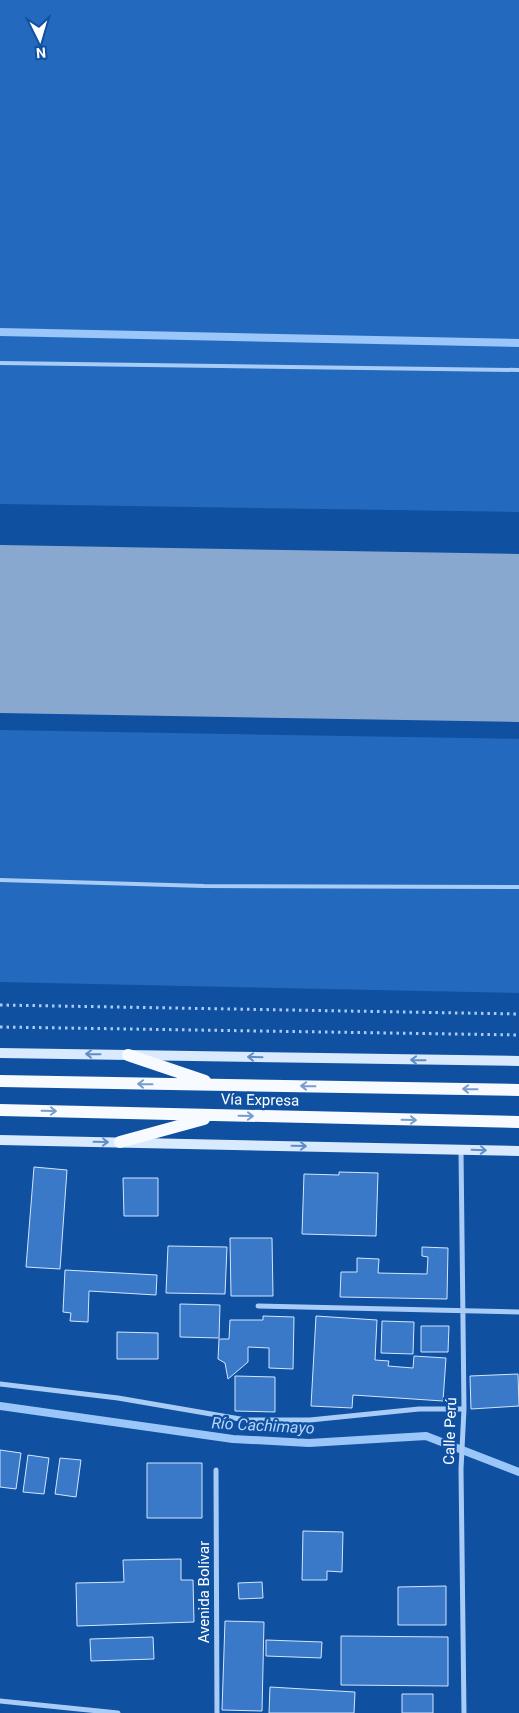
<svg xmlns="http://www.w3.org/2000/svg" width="519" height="1713" font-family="Roboto,sans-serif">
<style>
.green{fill:#236abf}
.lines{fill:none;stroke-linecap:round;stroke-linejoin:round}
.stream{stroke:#9ac6f9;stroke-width:8}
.runway{stroke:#88a8d0;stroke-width:168}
.building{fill:#3979c8;stroke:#d2e6fe}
.path{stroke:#a8ccf5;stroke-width:3;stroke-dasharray:2.5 4;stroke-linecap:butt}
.service{stroke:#a8ccf5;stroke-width:4}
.minor{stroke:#a8ccf5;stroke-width:5}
.secondary{stroke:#d9e9fe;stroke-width:10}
.primary{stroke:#f7faff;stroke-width:12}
.oneway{stroke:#608dc6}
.oneway2{stroke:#789ccb}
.labels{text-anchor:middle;stroke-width:4.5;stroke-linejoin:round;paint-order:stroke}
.street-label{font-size:15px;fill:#fff;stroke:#1050a0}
.water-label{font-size:16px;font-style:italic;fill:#b5d6fc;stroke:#1050a0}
</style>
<rect width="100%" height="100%" fill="#1050a0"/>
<!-- green -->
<path class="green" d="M0,0h519v512l-519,-8z
M0,730l519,9v254l-519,-11z"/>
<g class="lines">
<!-- stream -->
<path class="stream" d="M0,332l519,11
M0,1406l233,33 76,4 117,-7 93,36"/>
<!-- runway -->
<path class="runway" d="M0,629l519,9"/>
</g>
<!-- building -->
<path class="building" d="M34,1167l33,3 -7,99 -34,-2z
M339,1172l39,1 -2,63 -74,-2 2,-60 35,1z
M123,1178h35v38h-34z
M230,1238h42l1,58h-42z
M168,1246l59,1 -2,47 -59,-1z
M422,1247l26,1 -1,51 -107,-2 1,-25h16v-14l22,1 -1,14 49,1 1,-17 -6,-1z
M65,1270l92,5 -1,20 -67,-4 -1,31 -18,-1 1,-8 -8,-1z
M180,1304l40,1 -1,33 -39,-1z
M263,1316l31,1 -1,52 -24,-1v-20l-21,-1v15l-20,17 -3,-16 -7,-4 1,-20h10l1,-19h33z
M316,1316l61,4 -2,40 14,1 -1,5 25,2 1,-12 32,2 -3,43 -90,-6 -1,13 -41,-2z
M382,1321l32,1 -1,32 -32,-1z
M421,1326h28l-1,26h-27z
M117,1332l41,1v26h-41z
M518,1374l1,32 -48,3 -1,-33z
M235,1376l40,1v35l-40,-1z
M0,1450l21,3 -5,36 -16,-2z
M28,1455l21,3 -5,36 -21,-2z
M60,1458l21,2 -5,37 -21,-3z
M147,1463h55v55h-55z
M303,1531l40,1 -1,40 -15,-1v9h-25z
M181,1559v21h12l1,42 -117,4 -1,-43 48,-1 -1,-22z
M262,1582l1,16 -24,1 -1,-16z
M446,1586v39h-48v-38z
M225,1621l39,1 -2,89 -40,-1z
M341,1636l107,1v49l-107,-1z
M153,1637l1,22 -63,2 -1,-22z
M266,1640l56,2 -1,16 -55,-2z
M270,1687l85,5 -1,21h-85z
M402,1694h31v19h-31z"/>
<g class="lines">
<!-- path -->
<path class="path" d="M0,1005l519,9
M0,1027l519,8"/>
<!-- service -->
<path class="service" d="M0,363l519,7
M0,880l204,6 315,1"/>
<!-- minor -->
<path class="minor" d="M461,1150l3,259 -3,60 3,244
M258,1306l261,6
M0,1384l118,14 128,22h64l109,-11h45
M216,1470l1,243
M0,1701l118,12"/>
<!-- secondary -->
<path class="secondary" d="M0,1053l519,8
M0,1140l519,11"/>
<!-- primary -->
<path class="primary" d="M128,1055l77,26
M0,1081l519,9
M0,1110l519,12
M120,1142l84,-23"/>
</g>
<!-- one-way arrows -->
<defs><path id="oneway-shaft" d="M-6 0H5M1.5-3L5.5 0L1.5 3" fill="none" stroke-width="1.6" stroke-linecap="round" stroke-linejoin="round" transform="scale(1.25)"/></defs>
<g class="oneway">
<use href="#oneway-shaft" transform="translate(93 1054) rotate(-179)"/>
<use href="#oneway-shaft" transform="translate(255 1057) rotate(-179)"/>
<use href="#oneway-shaft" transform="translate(418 1060) rotate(-179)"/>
<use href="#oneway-shaft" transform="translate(101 1142) rotate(1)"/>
<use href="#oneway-shaft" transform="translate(299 1146) rotate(1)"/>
<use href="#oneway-shaft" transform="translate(479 1150) rotate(2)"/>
</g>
<g class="oneway2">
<use href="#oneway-shaft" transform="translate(145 1084) rotate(-179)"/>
<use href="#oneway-shaft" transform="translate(308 1086) rotate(-179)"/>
<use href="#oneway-shaft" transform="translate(470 1089) rotate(-179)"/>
<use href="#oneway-shaft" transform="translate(49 1111) rotate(1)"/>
<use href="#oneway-shaft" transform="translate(246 1116) rotate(1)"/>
<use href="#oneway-shaft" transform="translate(409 1120) rotate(1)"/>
</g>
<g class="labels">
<!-- street labels -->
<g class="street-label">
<text transform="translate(260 1100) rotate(1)" y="5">Vía Expresa</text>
<text transform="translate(450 1431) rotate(-88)" y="5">Calle Perú</text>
<text transform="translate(204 1592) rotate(-90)" y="5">Avenida Bolívar</text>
</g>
<!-- water labels -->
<g class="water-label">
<text transform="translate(263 1425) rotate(3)" y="6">Río Cachimayo</text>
</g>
</g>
<!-- north arrow -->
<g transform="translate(40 40) rotate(175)" stroke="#1050a0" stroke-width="4" paint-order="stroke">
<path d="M0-4L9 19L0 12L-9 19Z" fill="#ffffff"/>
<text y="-8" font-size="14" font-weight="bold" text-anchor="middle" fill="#ffffff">N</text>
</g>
</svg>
